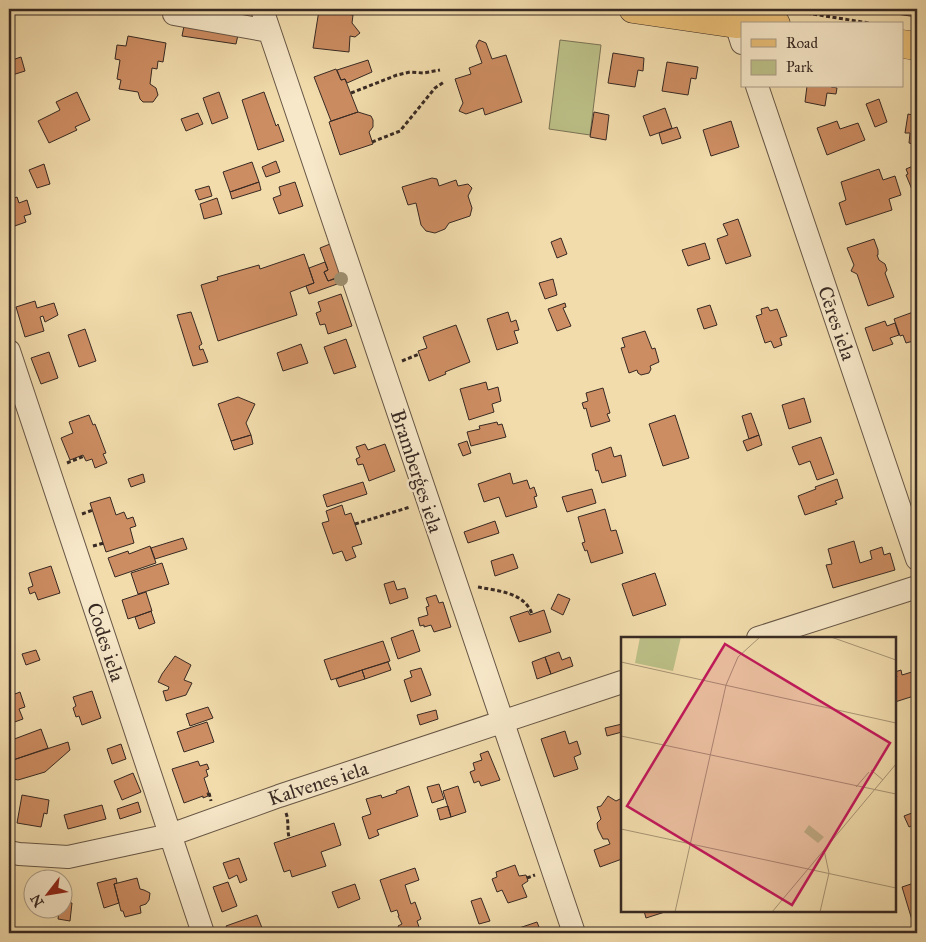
<svg xmlns="http://www.w3.org/2000/svg" width="926" height="942" font-family="'IM FELL Great Primer',serif">
<style>
.green{fill:#bcc088;stroke:#7a7456}
.building{fill:#cd8d62;stroke:#372923}
.lines{fill:none;stroke-linecap:round;stroke-linejoin:round}
.minor-casing{stroke:#665645;stroke-width:24}
.major-casing{stroke:#372923;stroke-width:29}
.path{stroke:#372923;stroke-width:3;stroke-dasharray:4 2.5;stroke-linecap:butt}
.minor{stroke:#f7e8c9;stroke-width:22}
.major{stroke:#e9be76;stroke-width:28}
.tree{fill:#9d8e6e}
.labels{text-anchor:middle;stroke-width:5;stroke-linejoin:round;paint-order:stroke}
.street-label{font-size:20px;fill:#372923;stroke:#f7e8c9}
.inset-road{fill:none;stroke:#a79475;stroke-width:1}
.view{fill:#c2185b;fill-opacity:0.15;stroke:#c2185b;stroke-width:2.5}
.inset-edge{fill:none;stroke:#372923;stroke-width:2.5}
</style>
<rect width="100%" height="100%" fill="#f2dcac"/>
<filter id="stains"><feTurbulence type="fractalNoise" baseFrequency=".004" numOctaves="4"/><feColorMatrix values="0 0 0 0 .2 0 0 0 0 .09 0 0 0 0 .02 0 0 0 .5 -.17"/></filter>
<radialGradient id="worn" r=".72"><stop offset=".6" stop-color="#630" stop-opacity="0"/><stop offset="1" stop-color="#630" stop-opacity=".3"/></radialGradient>
<!-- green -->
<path class="green" d="M560,40l41,5 -11,90 -41,-6z"/>
<!-- building -->
<path class="building" d="M862,9h55v8z
M319,10l34,5 -1,8 8,10 -5,4 -5,-1 -1,16 -36,-4z
M184,26l54,9 -2,9 -54,-8z
M128,36l38,7 -3,19 -5,-1 -1,8 -5,-1 -2,16 6,4 2,7 -5,7h-10l-3,-3 -2,-7 -19,-3 2,-9 -4,-1 3,-19 -5,-1 2,-14 9,1z
M479,40l7,3 6,16 14,-4 16,47 -37,13 -2,-7 -17,6 -7,-3 4,-8 -8,-24 16,-5 -2,-6 13,-5 -6,-17z
M613,53l31,5 -1,13 -5,-1 -3,17 -27,-4z
M21,57l4,14 -16,5v-15z
M368,60l4,12 -25,11 -2,-4 -4,1 -4,-10z
M667,62l31,5 -2,12 -5,-1 -3,17 -26,-4z
M336,69l5,11 4,-1 13,33 -27,9 -17,-44z
M807,86h21l9,2 -1,6 -9,-1 -2,13 -20,-4z
M77,92l13,28 -15,7 2,3 -28,13 -11,-22 22,-11 -4,-8z
M219,92l9,26 -16,6 -9,-26z
M264,92l12,34 2,-2 6,17 -26,9 -16,-50z
M879,99l8,23 -12,5 -9,-23z
M915,101h2v44l-8,-2 1,-10h-5l3,-19 5,1z
M665,108l7,20 -22,8 -7,-20z
M358,112l13,4 2,4v7l-4,5 4,12 -33,11 -11,-33z
M594,112l15,3 -3,25 -16,-3z
M198,113l5,11 -17,7 -5,-12z
M731,121l8,26 -28,9 -8,-26z
M837,121l3,8 18,-6 7,17 -38,15 -10,-27z
M677,127l4,11 -19,6 -3,-11z
M276,161l4,11 -14,5 -4,-10z
M252,162l7,20 -29,10 -7,-20z
M44,164l6,20 -13,4 -8,-18z
M913,166l2,6 2,-1v14l-6,2 -5,-12 2,-1 -2,-5z
M879,169l4,11 12,-4 6,19 -12,4 3,11 -46,15 -7,-22 7,-3 -5,-18z
M432,178l5,1 2,7 17,-6 2,6 10,-2 4,4 -4,8 4,12 -2,8 -21,7 -4,6 -10,4 -9,-2 -5,-6 -5,-22 -8,2 -6,-18z
M259,182l2,8 -29,9 -2,-7z
M295,182l8,24 -24,8 -6,-16 8,-3 -2,-8z
M917,185v20l-6,-18z
M209,186l3,10 -13,4 -4,-10z
M17,197l2,6 8,-3 4,14 -7,2 2,6 -17,6v-28z
M217,198l5,16 -18,5 -4,-15z
M738,219l13,37 -25,8 -9,-25 11,-4 -5,-11z
M561,238l6,16 -10,4 -6,-16z
M874,239l4,11v5h-1l2,5 6,4 2,6 -2,3 9,24 -26,9 -11,-32 -6,-3 3,-6 -7,-17z
M705,243l5,16 -22,7 -6,-16z
M330,244l11,33 -13,4 -4,-9 4,-2 -8,-22z
M304,254l10,29 -24,9 7,23 -79,26 -17,-56 17,-5 -1,-3 42,-12 1,4z
M325,262l3,8 -4,2 4,9 10,-4 2,6 -31,11 -3,-8 8,-3 -5,-15z
M553,279l4,16 -12,4 -6,-16z
M341,294l11,32 -24,8 -3,-10 -5,1 -4,-12 5,-2 -3,-9z
M35,301l2,7 17,-5 4,12 -13,7 -2,-6 -3,1 4,14 -19,6 -9,-30z
M565,303l1,4 -3,1 8,18 -14,5 -9,-22z
M710,305l7,20 -13,4 -7,-20z
M768,307l2,4 7,-2 10,27 -7,2 2,7 -8,3 -3,-7 -6,2 -9,-27 6,-2 -1,-5z
M916,311l1,20 -2,1 2,8 -11,3 -3,-8 -3,1 -6,-17z
M191,312l11,32 -3,2 1,4 3,-1 5,13 -15,4 -16,-51z
M508,312l3,10 5,-2 3,10 -5,1 4,12 -21,7 -10,-31z
M885,321l2,5 8,-3 4,12 -9,3 3,6 -20,7 -8,-23z
M456,325l14,37 -25,10 1,2 -17,7 -11,-30 9,-3 -4,-11z
M85,329l11,32 -17,6 -11,-32z
M645,331l7,18 3,-1 4,14 -9,4 1,3 -2,4 -8,2 -3,-2 -1,-3 -8,3 -8,-25 4,-1 -3,-9z
M346,339l10,28 -22,7 -10,-27z
M301,344l7,19 -25,8 -6,-18z
M49,352l9,26 -17,6 -10,-26z
M486,382l2,8 10,-3 3,14 -9,3 2,8 -25,8 -9,-31z
M603,388l7,25 -3,1 3,7 -19,6 -5,-19 -2,1 -2,-6 6,-2 -2,-8z
M238,397l17,7 -9,19 5,12 -20,6 -13,-37z
M804,398l7,24 -22,7 -7,-24z
M751,413l8,22 -10,4 -7,-23z
M89,415l4,10 2,-1 11,29 -3,1 4,9 -12,5 -3,-9 -6,2 -3,-6 -13,5 -9,-22 12,-5 -4,-11z
M675,415l14,43 -26,8 -14,-42z
M497,422l1,3 4,-1 4,13 -35,9 -4,-14 13,-3 -1,-3z
M251,435l2,9 -19,6 -3,-9z
M759,435l3,10 -15,6 -4,-10z
M821,437l13,37 -17,6 -7,-19 -11,4 -7,-18z
M467,441l4,12 -8,3 -5,-12z
M365,444l3,6 17,-6 10,27 -26,10 -6,-17 -5,1 -2,-6 4,-2 -4,-10z
M611,447l3,10 7,-2 5,21 -24,7 -4,-13 -2,1 -4,-17z
M510,473l3,11 14,-4 3,9 4,-2 3,9 -3,1 3,10 -31,10 -7,-20 -15,5 -6,-18z
M143,474l2,8 -14,5 -3,-8z
M837,479l6,19 -8,3 2,3 -32,11 -7,-19 18,-7 -1,-2z
M363,482l4,12 -40,13 -4,-12z
M592,489l4,14 -29,9 -5,-15z
M110,497l6,18 8,-3 3,7 6,-2 3,9 -6,2 4,15 -28,9 -16,-49z
M342,505l3,10 6,-2 11,31 -10,3 4,10 -10,4 -4,-10 -9,3 -11,-31 7,-2 -3,-10z
M605,509l6,22 5,-1 7,23 -32,10 -4,-13 -2,1 -3,-8 3,-1 -7,-25z
M495,521l4,12 -31,10 -4,-11z
M183,538l4,11 -32,10 -4,-11z
M854,541l6,22 12,-4 -2,-8 12,-4 2,8 6,-2 5,17 -62,18 -7,-23 6,-1 -4,-15z
M150,546l6,17 -41,14 -7,-19 20,-7 1,3z
M513,554l5,14 -23,8 -4,-15z
M162,563l7,21 -31,10 -7,-21z
M51,566l9,27 -22,7 -3,-8 -5,2 -2,-6 5,-2 -4,-13z
M655,573l11,32 -33,11 -11,-32z
M394,581l3,9 8,-2 3,10 -18,6 -6,-20z
M146,592l6,19 -24,8 -6,-19z
M558,594l12,5 -7,16 -12,-6z
M436,595l3,8 4,-1 8,25 -17,5 -3,-7 -7,2v-2l-4,1 -2,-8 10,-3 -2,-8 3,-1 -3,-8z
M544,610l7,22 -32,10 -9,-25 18,-6 2,4z
M151,611l4,12 -16,6 -4,-12z
M413,630l7,21 -22,8 -7,-21z
M383,641l7,20 -59,19 -7,-20z
M36,650l4,10 -14,5 -4,-11z
M559,652l3,8 8,-3 3,9 -22,8 -6,-17z
M175,656l16,9 -7,15 8,3 -6,12 -20,6 -3,-10 5,-1 1,-3 -11,-5 4,-8z
M545,657l6,17 -14,5 -5,-17z
M388,662l3,8 -26,9 -3,-9z
M421,668l10,27 -20,7 -7,-22 8,-3 -2,-6z
M362,670l3,9 -26,8 -3,-8z
M901,670l1,5 13,-4 2,4v20l-22,7v-24l2,-1 -2,-5z
M9,677l6,17 5,-2 5,15 -6,2 4,10 -14,5z
M92,691l9,27 -19,7 -3,-9 -3,1 -3,-9 3,-2 -3,-9z
M208,707l5,11 -23,8 -4,-12z
M436,710l2,9 -18,6 -3,-10z
M207,722l7,20 -30,10 -7,-20z
M622,724v8l-15,4 -2,-8z
M41,729l7,19 -38,13 -1,-20z
M565,731l4,13 8,-3 4,13 -7,3 4,12 -24,8 -13,-38z
M68,742l2,8 -25,22 -27,8 -9,-2 1,-17z
M121,744l5,15 -14,5 -5,-15z
M488,751l12,29 -19,6 -2,-5 -5,2 -4,-11 5,-2 -2,-7 9,-3 -2,-6z
M198,761l2,5 7,-2 2,5 -3,1 2,6 -4,2 5,15h-2l1,3 -5,2v-2l-19,7 -12,-34z
M133,773l8,19 -19,8 -8,-19z
M439,784l5,15 -12,4 -5,-16z
M409,786l9,30 -41,14 2,5 -10,4 -7,-22 9,-3 -5,-15 15,-4 1,3 15,-5 -1,-2z
M458,786l8,26 -15,5 -8,-26z
M22,795l27,5 -2,14 -3,-1 -3,14 -24,-4z
M608,796l8,5 6,-3v61l-22,8 -6,-17 16,-6 -2,-5h-5l-5,-10 -1,-6 4,-4 -4,-12 4,-1z
M138,802l3,10 -21,7 -3,-10z
M102,805l4,14 -38,10 -4,-14z
M448,806l3,11 -11,3 -3,-11z
M917,811v17l-1,-4 -7,3 -5,-11z
M334,823l7,22 -20,7 5,14 -34,11 -2,-7 -6,2 -10,-29z
M239,858l8,22 -7,3 -3,-8 -8,4 -6,-16z
M515,865l4,11 7,-1 2,6 -6,4 5,12 -19,6 -6,-13 -5,2 -5,-13 5,-2 -1,-5z
M415,868l4,12 -14,5 6,19 4,-2 6,17 -4,2 4,12h-20l-3,-7 4,-2 -4,-8h1l-2,-6 -6,2 -11,-32z
M116,878l1,5 -3,1 5,19 -15,5 -7,-25z
M137,878l3,11 4,1 6,3 -1,7 -3,4 -6,2 1,7 -16,4 -2,-6h-2l-7,-27z
M228,882l9,24 -15,6 -9,-25z
M917,882v37l-5,1 -10,-33z
M355,884l5,15 -22,9 -6,-16z
M481,898l9,23 -11,3 -8,-23z
M62,902l10,1 -2,18 -12,-2 1,-9h3z
M644,911h24l-22,7z
M257,915l7,18h-35l-3,-7z
M537,922l4,10 -2,1h-25l-1,-3z"/>
<g class="lines">
<!-- minor casing -->
<g class="minor-casing">
<path id="minor" d="M262,9l312,924
M174,14l95,17
M736,24l6,19
M757,86l160,473
M9,351l194,582
M758,638l159,-51
M9,852l10,2 49,3 102,-22 109,-39 343,-114"/>
</g>
<!-- major casing -->
<g class="major-casing">
<path id="major" d="M633,9l103,15 26,-3 14,3
M902,44l15,2"/>
</g>
<!-- path -->
<path class="path" d="M794,11l81,13
M833,88v-2
M351,93l46,-18 13,-3 14,1 16,-3
M372,142l28,-11 35,-43 9,-6
M402,361l17,-7
M67,463l17,-7
M82,514l11,-4
M355,524l55,-17
M93,546l11,-3
M478,587c20,4 46,5 54,27
M209,793l2,8
M286,813c3,8 1,16 3,24
M527,878l8,-3"/>
<!-- minor -->
<use href="#minor" class="minor"/>
<!-- major -->
<use href="#major" class="major"/>
</g>
<!-- trees -->
<circle class="tree" cx="341" cy="279" r="7"/>
<g class="labels">
<!-- street labels -->
<g class="street-label">
<text transform="translate(837 323) rotate(71)" y="7">Cēres iela</text>
<text transform="translate(417 471) rotate(72)" y="7">Bramberģes iela</text>
<text transform="translate(106 642) rotate(72)" y="7">Codes iela</text>
<text transform="translate(318 783) rotate(-18)" y="7">Kalvenes iela</text>
</g>
</g>
<!-- overview -->
<g transform="translate(621 637)">
<rect width="275" height="275" fill="#f2dcac"/>
<path d="M19,0h41l-8,34 -38,-8zM188,188l15,12 -6,6 -14,-11z" fill="#bcc088"/>
<path class="inset-road" d="M210,0l65,23M0,25l275,61M0,99l275,58M250,133l12,10M235,150l13,-15M0,192l187,40M187,232l88,19M54,275l51,-227 12,-28 22,-20M151,275l124,-148M199,275l9,-39 -5,-23"/>
<path class="view" d="M104,7l165,99 -98,162 -165,-99z"/>
<rect width="275" height="275" class="inset-edge"/>
</g>
<!-- margin -->
<rect width="926" height="942" fill="none" stroke="#f2dcac" stroke-width="30"/>
<rect x="10" y="10" width="906" height="922" fill="none" stroke="#372923" stroke-width="2.5"/>
<rect x="15" y="15" width="896" height="912" fill="none" stroke="#372923"/>
<!-- legend -->
<rect x="741" y="22" width="162" height="65" fill="#f7e8c9" stroke="#aa9c87"/>
<rect x="751" y="39" width="25" height="8" fill="#e9be76" stroke="#aa9c87"/>
<text x="786" y="48" font-size="15" fill="#372923">Road</text>
<rect x="751" y="60" width="25" height="15" fill="#bcc088" stroke="#aa9c87"/>
<text x="786" y="72" font-size="15" fill="#372923">Park</text>
<!-- north arrow -->
<g transform="translate(48 894) rotate(239)"><circle r="24" fill="#f7e8c9" stroke="#aa9c87"/>
<path d="M0-4L9 19L0 12L-9 19Z" fill="#8f2418"/>
<text y="-8" font-size="14" font-weight="bold" text-anchor="middle" fill="#372923">N</text>
</g>
<rect width="100%" height="100%" filter="url(#stains)"/>
<rect width="100%" height="100%" fill="url(#worn)"/>
</svg>
